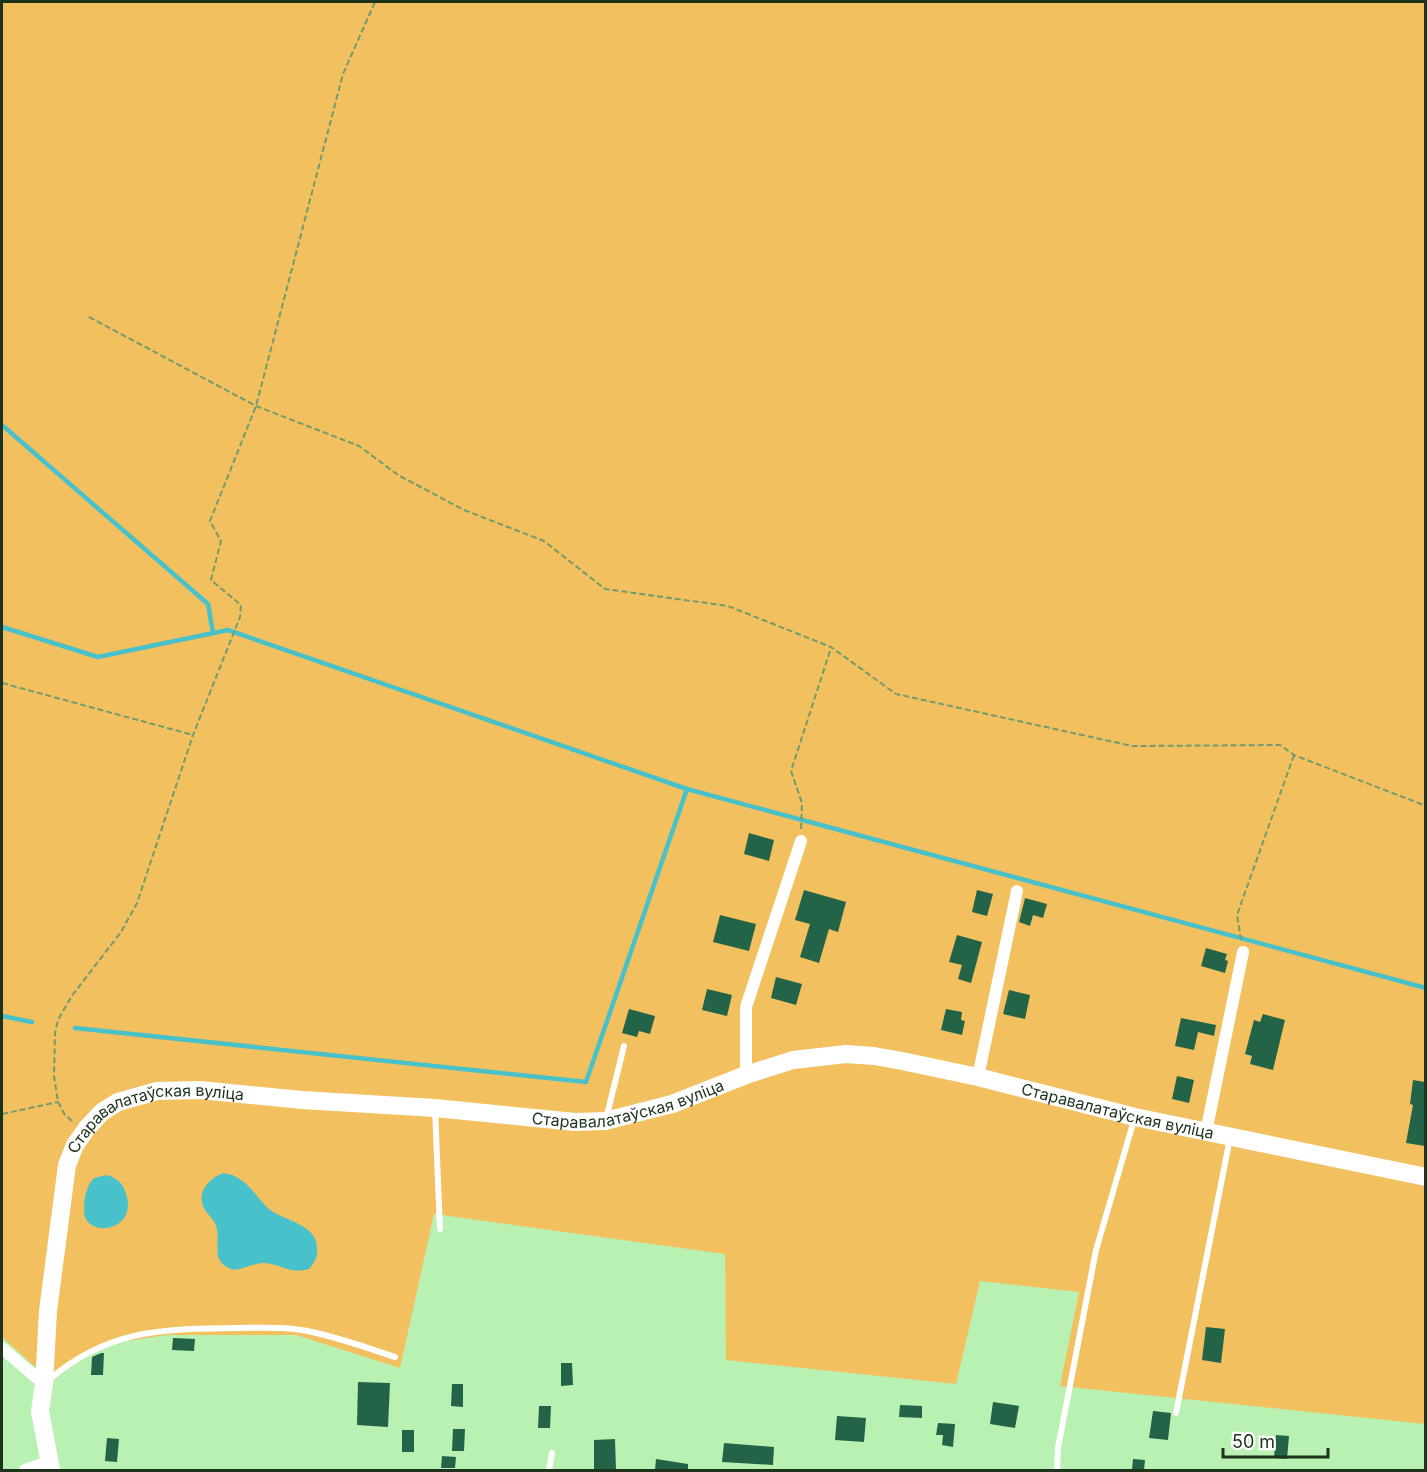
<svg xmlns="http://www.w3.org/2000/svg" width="1427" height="1472" font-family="Inter,sans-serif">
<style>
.green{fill:#f2c05e}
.water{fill:#48c1ca}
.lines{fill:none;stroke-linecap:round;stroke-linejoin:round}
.stream{stroke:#48c1ca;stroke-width:4.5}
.building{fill:#236348}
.path{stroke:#739b6e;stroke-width:2;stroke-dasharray:6 3;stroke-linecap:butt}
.lane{stroke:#fff;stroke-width:6}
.street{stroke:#fff;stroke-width:12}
.secondary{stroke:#fff;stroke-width:18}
.labels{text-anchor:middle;stroke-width:6;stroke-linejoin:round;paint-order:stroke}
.street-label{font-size:16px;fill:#1d331b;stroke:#fff}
</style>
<rect width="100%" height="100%" fill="#b9f1b3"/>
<!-- green -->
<path class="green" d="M2,2h1423v1422l-365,-38 19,-94 -99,-11 -24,103 -230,-24 -1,-106 -291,-40 -34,154 -104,-33h-129l-60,9 -14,7 -32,22 -9,9 -50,-45z"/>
<!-- water -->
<path class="water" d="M223,1173c22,2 31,22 46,36 15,12 48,15 48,39 1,9 -2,14 -8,21 -20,6 -28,-6 -47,-6 -10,1 -18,6 -28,7 -26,-8 -12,-26 -18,-44 -2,-7 -7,-10 -11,-16 -10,-16 3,-31 18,-37z
M107,1175c10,3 16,8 19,19 13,39 -43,45 -42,16 0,-12 2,-23 10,-32z"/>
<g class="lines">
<!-- stream -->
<path class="stream" d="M2,425l206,179 5,29
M2,627l96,30 130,-27 459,159 739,199
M2,1016l30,6
M75,1028l511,54 101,-293"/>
</g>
<!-- building -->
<path class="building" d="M749,833l25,7 -5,21 -25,-7z
M804,890l42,12 -8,30 -9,-3 -10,34 -19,-6 10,-33 -15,-4z
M977,890l16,4 -6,22 -15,-4z
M1025,898l22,6 -4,14 -10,-3 -3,11 -11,-4z
M720,915l36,9 -7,27 -36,-9z
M957,935l25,7 -11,41 -13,-4 4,-14 -13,-3z
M1206,948l21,6 -2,6 3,1 -3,12 -24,-7z
M776,977l26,7 -6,21 -25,-7z
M707,989l25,6 -5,21 -25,-6z
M1009,990l21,5 -5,24 -22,-5z
M629,1009l26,7 -5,18 -11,-3 -2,6 -15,-4z
M946,1009l16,3 -1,8 4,1 -3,14 -21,-5z
M1263,1014l22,6 -12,50 -23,-6 2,-8 -7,-2 9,-34 6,2z
M1181,1018l35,7 -2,11 -16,-4 -4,18 -19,-4z
M1177,1076l17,4 -5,23 -17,-4z
M1413,1080l12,2v64l-19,-3 7,-38 -3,-1z
M1206,1327l19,2 -4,34 -19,-3z
M173,1338l22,1 -1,12 -22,-1z
M101,1353h3l-1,22h-12l1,-18z
M561,1363h11l1,22 -12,1z
M358,1382l32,1 -2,44 -31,-2z
M452,1384h11v23l-12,-1z
M993,1402l26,4 -4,22 -25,-4z
M900,1405l22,1v12l-23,-1z
M539,1406h12l-1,22h-12z
M1153,1411l18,2 -3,27 -19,-2z
M837,1416l29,2 -2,24 -29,-2z
M938,1423l17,1 -2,23 -11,-2 1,-10h-7z
M453,1429h12l-1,22h-12z
M402,1430h12v22h-12z
M1276,1435l13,1 -2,23 -13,-1z
M107,1438l12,1 -2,23 -12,-1z
M615,1439l1,31h-22v-30z
M724,1443l50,4 -1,18 -51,-3z
M442,1456l14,1 -1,11h-14z
M656,1459l32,5v6h-33z
M1133,1459l12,1 -1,10h-12z"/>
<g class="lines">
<!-- path -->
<path class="path" d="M89,317l167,89 103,40 39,29 66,35 80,31 61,48 123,17 103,41 65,47 236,52 148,-1 14,10 132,51
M2,683l191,52
M801,829l1,-26 -11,-32 40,-123
M1241,940l-4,-25 57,-160
M2,1114l56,-12
M72,1121l-7,-6 -7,-13 -4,-26 1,-43 3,-13 13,-23 50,-65 16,-29 56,-168 47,-118 1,-12 -30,-25 10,-39 -11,-20 46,-115 87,-332 32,-72"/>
<!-- lane -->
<path class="lane" d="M435,1109l5,120
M606,1119l18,-73
M49,1380c57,-50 112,-51 185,-52 26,0 52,-2 78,4 28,6 56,16 83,25
M1176,1413l54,-275
M549,1470l3,-17
M1057,1470l1,-22 38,-198 38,-130"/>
<!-- street -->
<path class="street" d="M746,1075v-68l55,-166
M978,1077l39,-186
M1206,1132l37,-180
M2,1348l42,36
M25,1470l23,-8"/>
<!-- secondary -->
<path class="secondary" id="s1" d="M51,1470l-11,-59 4,-27 4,-73 19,-146 8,-20 12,-17 15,-16 16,-10 39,-11 43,-1 102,10 133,8 140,14 30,-1 67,-17 74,-29 47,-15 53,-6 28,2 28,5 76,16 157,40 291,60"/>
</g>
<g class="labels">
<!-- street labels -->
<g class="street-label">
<text dy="6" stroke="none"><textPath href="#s1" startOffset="906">Старавалатаўская вуліца</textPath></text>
<text dy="6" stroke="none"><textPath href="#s1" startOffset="1410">Старавалатаўская вуліца</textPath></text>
<text dy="6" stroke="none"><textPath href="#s1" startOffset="420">Старавалатаўская вуліца</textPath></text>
</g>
</g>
<!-- border -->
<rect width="1427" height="1472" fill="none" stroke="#1d331b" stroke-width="6"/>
<!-- scale -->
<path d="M1223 1448v9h105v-9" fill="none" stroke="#1d331b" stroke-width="3"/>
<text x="1232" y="1448" font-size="18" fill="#1d331b" stroke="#ffffff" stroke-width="4.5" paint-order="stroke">50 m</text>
</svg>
